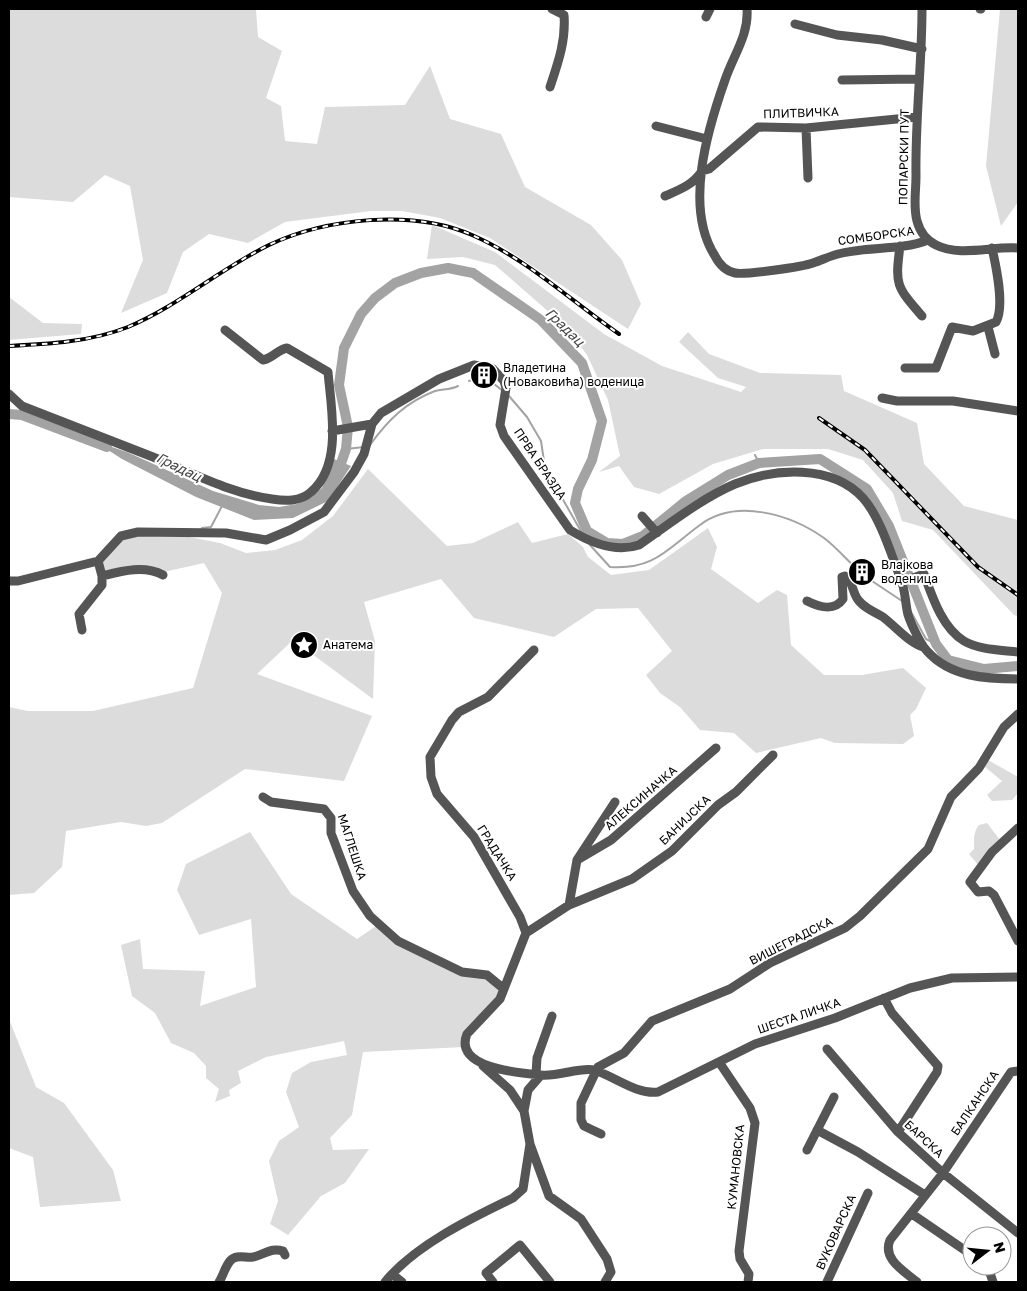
<svg xmlns="http://www.w3.org/2000/svg" width="1027" height="1291" font-family="'Golos Text',sans-serif">
<style>
.green{fill:#dcdcdc}
.water{fill:#a3a3a3}
.lines{fill:none;stroke-linecap:round;stroke-linejoin:round}
.stream{stroke:#a3a3a3;stroke-width:2}
.river{stroke:#a3a3a3;stroke-width:10}
.minor{stroke:#555;stroke-width:9}
.rail-casing{stroke:#000;stroke-width:4}
.rail{stroke:#fff;stroke-width:2;stroke-dasharray:5.5;stroke-linecap:butt}
.labels{text-anchor:middle;stroke-width:4;stroke-linejoin:round;paint-order:stroke}
.street-label{font-size:12px;fill:#000;stroke:#fff}
.poi-label{font-size:12px;fill:#000;stroke:#fff;text-anchor:start}
.water-label{font-size:14px;font-style:italic;fill:#444;stroke:#fff}
</style>
<rect width="100%" height="100%" fill="#fff"/>
<!-- green -->
<path class="green" d="M9,9h247l2,28 24,14 -16,47 15,8 4,35 32,3 8,-37 80,-2 25,-39 20,53 51,15 24,53 66,38 31,35 19,44 -13,25 -138,-91 -50,-20 -38,-7h-31l-86,11 -37,21 -39,-9 -26,18 -16,41 -46,20 22,-53 -13,-74 -25,-11 -32,27 -64,-5z
M1000,9h18v193l-17,24 -15,-60z
M432,225l63,27 109,82 58,32 79,26 5,-5 -28,-9 -39,-36 9,-10 21,22 51,19 81,2 3,16 73,32 7,41 40,42 54,14v96l-4,-1 -81,-85 -31,-9 -9,-28 -30,-33 -35,-11h-65l-50,15 -54,30 -25,-7 -15,-21 -20,6 21,-16 -12,-56 -21,-45 -21,-28 -71,-62 -32,-8 -36,2z
M9,297l34,26 39,1 -1,10 -72,6z
M368,469l79,77 26,-3 45,-21 14,21 36,-9 15,13 5,10 23,18 38,-5 59,-42 9,19 -6,22 47,34 19,-13 10,5 4,50 33,30h38l41,-7 23,20 -10,21 -6,6 4,21 -11,8 -68,-1 -14,-5 -65,15 -22,-20 -34,-3 -20,-23 -20,-14 -14,-18 26,-24 -34,-43 -42,1 -42,28 -80,-19 -33,-39 -77,23 11,39 -2,58 -80,-59 -36,34 115,42 -28,65 -99,-12 -83,54 -16,3 -25,-4 -55,9 -4,36 -28,26 -25,2v-188l19,4h65l100,-23 29,-95 -18,-30 -45,10 -12,-4 -45,7 -4,-15 19,-26 47,-3 56,11 26,10 29,-3 27,-10 31,-24z
M988,760l30,17v16l-6,7 -20,1 -5,-6 15,-14 -17,-14z
M987,823l13,17 -21,26 -10,-12 5,-5c0,-10 -1,-16 5,-24z
M250,832l41,62 66,45 22,-15 59,38 49,13 17,14 -37,45 -3,13 -101,5 -11,63 -22,23 3,12 36,-1 -24,34 -24,13 -33,39 -18,-11 8,-23 -9,-40 10,-20 20,-14 -13,-35 6,-19 19,-11 36,-7 -3,-14 -78,16 -28,14 3,12 -12,7 1,6 -15,6 4,-13 -13,-11v-12l-12,-13 -23,-10 -16,-30 -23,-17 -11,-51 19,-6 3,30 62,2 -5,35 56,-19 -5,-68 -52,16 -22,-45 9,-26z
M9,1019l27,68 28,16 49,67 8,31 -81,6 -7,-50 -24,-9z"/>
<!-- water -->
<path class="water" d="M94,441l33,11 86,39 46,14 20,2 18,-3 13,-6 12,-10 12,-29 17,7 -23,35 -35,17 -39,2 -58,-23 -74,-38z"/>
<g class="lines">
<!-- stream -->
<path class="stream" d="M469,381l15,-5 19,15
M509,396l18,21 14,24 4,27 37,65
M370,445c18,-25 36,-43 65,-54 8,-2 15,-1 23,-5
M346,449l18,-2
M755,455l4,8
M202,528l9,-1 11,-21
M590,545l20,22c44,3 57,-18 90,-42 36,-27 90,-11 124,13 12,9 22,21 33,31
M869,579l33,22
M910,610l16,29 10,5"/>
<!-- river -->
<path class="river" d="M9,414l13,1 85,32
M337,475l9,-26 2,-22 -9,-42 5,-37 17,-34 14,-16 20,-15 26,-10 27,-5 25,5 68,47 41,43 20,58 -10,39 -14,29 -3,14 12,28 20,12 16,1 20,-8 43,-35 42,-26 31,-12 61,-4 47,30 22,37 47,118 12,16 36,9 34,-3"/>
<!-- minor -->
<path class="minor" d="M747,9c2,26 -14,47 -22,71 -18,51 -41,128 -10,176 4,8 11,15 20,17 10,2 67,-6 78,-10 9,-3 17,-7 25,-9 30,-8 62,-3 90,-14
M922,9c0,56 -7,111 -6,167 0,15 -3,31 1,45 3,11 9,19 19,24 24,12 56,1 82,3
M980,9h1
M706,17l4,-8
M795,24l42,11 45,5 40,9
M842,80l76,-1
M550,87c8,-24 16,-46 14,-72l-12,-6
M656,126l51,13
M806,128l2,50
M702,171l7,-2 49,-42 48,1 111,-11
M665,196c14,-6 28,-11 37,-25
M900,246c-5,39 -4,40 22,70
M988,327l7,27
M905,368h31l16,-41 21,4 23,-9c9,-16 0,-56 -4,-74
M9,394l13,12c43,17 87,34 131,51 39,16 77,36 119,42 13,2 28,3 39,-7 32,-27 20,-84 17,-120l-41,-24c-10,2 -14,10 -24,12l-38,-30
M882,398l15,3h56l65,10
M332,431l40,-7
M642,516l15,17
M98,561l4,15c20,-5 42,-11 61,-1
M9,581h9l80,-20 23,-25 17,-4 88,1 40,7 24,-10 34,-18 30,-40 10,-18 8,-30 9,-11 58,-34 35,-14 19,4 11,12 2,7 -6,37 4,11 66,94c21,13 45,23 69,15 29,-20 63,-47 96,-61 39,-16 97,-20 128,14 17,19 28,56 37,79 5,11 5,22 7,33 1,9 14,35 20,41 23,26 59,28 91,28
M902,582l22,-8c8,22 18,54 40,67 15,9 37,9 54,11
M807,601c12,6 27,11 36,-2l-1,-22 3,-1c9,6 7,19 15,26 6,7 15,10 23,15 13,10 25,25 40,30
M82,630l-3,-16 23,-29v-9
M534,650l-46,47 -29,15 -7,8 -22,37 1,20 6,17 37,43 46,80 6,16 -26,66 -33,35c-14,34 52,39 74,41 16,2 39,-8 53,-5 20,6 43,25 64,22l97,-48 80,-26 75,-30 42,-10 66,-1
M263,797l8,5 53,7 7,9v15l22,58 17,25 28,25 64,31 25,3 17,14
M1018,828l-26,24 -22,30 8,10 11,-1 5,4 24,46
M577,860l34,-20 105,-92
M569,905l8,-45 38,-58
M526,933l43,-28 63,-26 40,-28 46,-46 18,-13 37,-37
M884,998l8,15 46,53 -1,6 -39,60
M827,1049l71,83 45,41 75,60
M719,1062l31,46 5,15 -16,128 1,8 9,15 -1,8
M483,1066l27,24 14,21
M536,1074l1,-16 15,-42
M817,1130l41,22 67,43
M601,1134l-17,-8 -3,-6v-17l17,-36 26,-14 28,-32 78,-32 40,-26 75,-35 15,-12 68,-67 23,-52 28,-29 25,-41 14,-13
M530,1144l19,52 32,23 26,40 4,13 -6,10
M807,1150l27,-53
M912,1214l54,37 6,7
M983,1266l7,7 3,9
M392,1274l10,8
M219,1282c4,-6 6,-15 11,-21 6,-7 15,-3 23,-4 11,-2 18,-10 30,-6l2,4
M385,1282c29,-36 86,-64 128,-84l10,-9 7,-45 -6,-33 4,-21 13,-15
M493,1282l-7,-9 34,-28 30,37
M827,1282l41,-89
M917,1282c-13,-11 -35,-23 -27,-42l53,-67 68,-101 7,-1"/>
<!-- rail casing -->
<g class="rail-casing">
<path id="rail" d="M9,346c40,-2 81,-4 119,-19 50,-21 92,-58 141,-82 57,-27 144,-36 203,-10 55,24 98,65 147,99
M819,418l46,32 113,117 40,28"/>
</g>
<!-- rail -->
<use href="#rail" class="rail"/>
</g>
<!-- icons -->
<defs>
<g id="building-disc" transform="scale(1.4375)"><circle r="9.5" fill="#000" stroke="#fff"/><path d="M-4-6H4V6H1V3H-1V6H-4ZM-2.5-4.3h1.7v1.8h-1.7ZM.8-4.3h1.7v1.8H.8ZM-2.5-1h1.7V.8h-1.7ZM.8-1h1.7V.8H.8Z" fill="#fff"/></g>
<g id="sight-disc" transform="scale(1.4375)"><circle r="9.5" fill="#000" stroke="#fff"/><path d="M0-6L1.8-2.2L6-1.7L2.9 1.2L3.7 5.4L0 3.3L-3.7 5.4L-2.9 1.2L-6-1.7L-1.8-2.2Z" fill="#fff"/></g>
</defs>
<g fill-rule="evenodd">
<use href="#building-disc" x="484" y="375"/>
<use href="#building-disc" x="862" y="572"/>
<use href="#sight-disc" x="304" y="645"/>
</g>
<g class="labels">
<!-- street labels -->
<g class="street-label">
<text transform="translate(801 113) rotate(-2)" y="4">ПЛИТВИЧКА</text>
<text transform="translate(904 157) rotate(-89)" y="4">ПОПАРСКИ ПУТ</text>
<text transform="translate(876 236) rotate(-8)" y="4">СОМБОРСКА</text>
<text transform="translate(540 464) rotate(56)" y="4">ПРВА БРАЗДА</text>
<text transform="translate(641 798) rotate(-41)" y="4">АЛЕКСИНАЧКА</text>
<text transform="translate(685 820) rotate(-44)" y="4">БАНИЈСКА</text>
<text transform="translate(352 847) rotate(72)" y="4">МАГЛЕШКА</text>
<text transform="translate(497 853) rotate(58)" y="4">ГРАДАЧКА</text>
<text transform="translate(791 941) rotate(-27)" y="4">ВИШЕГРАДСКА</text>
<text transform="translate(799 1016) rotate(-19)" y="4">ШЕСТА ЛИЧКА</text>
<text transform="translate(975 1103) rotate(-56)" y="4">БАЛКАНСКА</text>
<text transform="translate(924 1139) rotate(43)" y="4">БАРСКА</text>
<text transform="translate(736 1167) rotate(-84)" y="4">КУМАНОВСКА</text>
<text transform="translate(836 1232) rotate(-66)" y="4">ВУКОВАРСКА</text>
</g>
<!-- poi labels -->
<g class="poi-label">
<text x="503" y="372">Владетина<tspan x="503" dy="14">(Новаковића) воденица</tspan></text>
<text x="881" y="569">Влајкова<tspan x="881" dy="14">воденица</tspan></text>
<text x="323" y="649">Анатема</text>
</g>
<!-- water labels -->
<g class="water-label">
<text transform="translate(565 327) rotate(44)" y="5">Градац</text>
<text transform="translate(179 467) rotate(26)" y="5">Градац</text>
</g>
</g>
<!-- border -->
<rect width="1027" height="1291" fill="none" stroke="#000000" stroke-width="20"/>
<!-- north arrow -->
<g transform="translate(987 1251) rotate(74)"><circle r="24" fill="#ffffff" stroke="#999999"/>
<path d="M0-4L9 19L0 12L-9 19Z" fill="#000000"/>
<text y="-8" font-size="14" font-weight="bold" text-anchor="middle" fill="#000000">N</text>
</g>
</svg>
